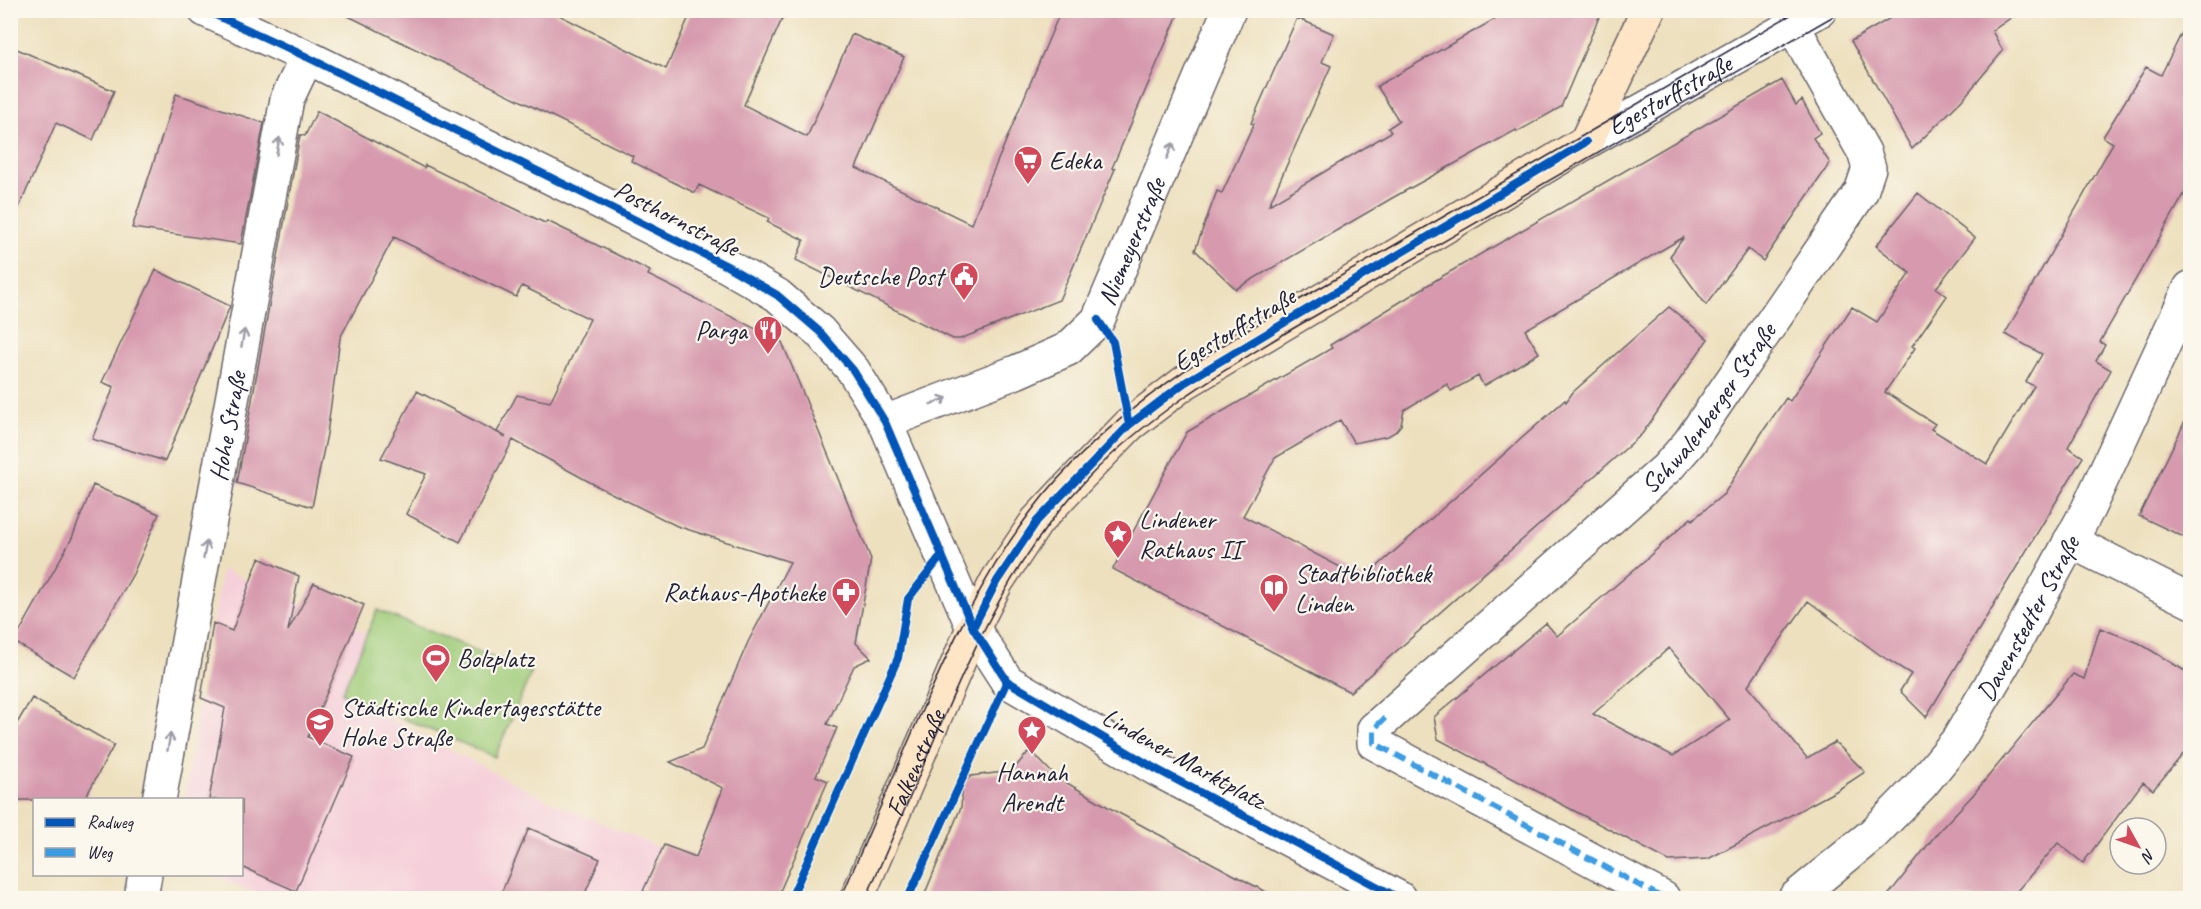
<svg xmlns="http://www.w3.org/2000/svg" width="2201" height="909" font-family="Caveat,sans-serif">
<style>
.built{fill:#f5cfda}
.green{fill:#9ecb78;stroke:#60765a;stroke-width:1.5}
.building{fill:#d699ad;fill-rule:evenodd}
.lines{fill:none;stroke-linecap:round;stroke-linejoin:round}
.street-casing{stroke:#696469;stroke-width:36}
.secondary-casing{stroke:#696469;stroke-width:36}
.street{stroke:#fff;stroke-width:33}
.secondary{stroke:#fde5c5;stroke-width:33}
.tram{stroke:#22223b;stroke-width:1.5}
.quiet{stroke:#3c9ce2;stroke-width:6;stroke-dasharray:12 6;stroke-linecap:butt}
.cycleway-casing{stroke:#fbf7ec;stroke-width:11}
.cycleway{stroke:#0057b8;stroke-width:8}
.oneway{stroke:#9c9ca7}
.labels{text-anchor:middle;stroke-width:4.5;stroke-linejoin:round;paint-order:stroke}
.street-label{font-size:26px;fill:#22223b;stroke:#fbf7ec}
.poi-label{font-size:26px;fill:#22223b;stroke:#fbf7ec;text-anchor:start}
</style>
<rect width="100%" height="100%" fill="#fbf7ec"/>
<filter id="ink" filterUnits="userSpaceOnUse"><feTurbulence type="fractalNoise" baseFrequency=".0167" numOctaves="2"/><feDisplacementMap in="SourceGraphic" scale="12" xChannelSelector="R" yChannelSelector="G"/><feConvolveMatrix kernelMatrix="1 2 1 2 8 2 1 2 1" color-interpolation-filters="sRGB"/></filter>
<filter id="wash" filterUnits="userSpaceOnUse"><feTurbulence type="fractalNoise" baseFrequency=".008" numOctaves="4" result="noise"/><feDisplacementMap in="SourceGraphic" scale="24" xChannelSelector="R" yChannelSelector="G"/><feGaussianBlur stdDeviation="1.35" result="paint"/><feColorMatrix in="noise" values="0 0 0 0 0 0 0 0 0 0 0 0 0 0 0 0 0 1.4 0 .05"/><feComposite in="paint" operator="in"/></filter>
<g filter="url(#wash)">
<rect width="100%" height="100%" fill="#ede0be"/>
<!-- built -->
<path class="built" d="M222,569l145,64 -25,60 201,105 117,50 -22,50h-370l-56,-23 30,-1v-74h-58z"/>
<!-- green -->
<path class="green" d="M377,610l154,63 -36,84 -153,-64z"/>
<g id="blocks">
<!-- building -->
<path class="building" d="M336,10h213l117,59 26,-59h94l-42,95 63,32 45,-103 52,23 -48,111 115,56 90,-214h119l-68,158 3,1 -56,131 -99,39h-7l-157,-79 8,-20 -37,-18 2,-4 -70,-33 -4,8 -64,-32 2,-5z
M1511,10h91l-41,97 -44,25 -1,-2 -122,67 -158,92 -41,-39 22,-59 5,2 32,-69 -3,-1 46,-105 37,16 -12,28 9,4 -62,139 122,-73 -3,-4 11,-7 -22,-35z
M1904,10h118l-30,21 11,20 -41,49 -50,49 -61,-108z
M2190,16v168l-90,158 5,3 -9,16 15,9 -43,77 15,10 -157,260 -26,-26 11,-17 -31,-19 -72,-54 -60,85 59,72 28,-16 30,30 -29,19 -128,68 -39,2 -231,-122 -4,-22 112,-94 11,13 87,-75 47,-43 1,2 32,-26 37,-60 25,-36 4,3 62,-94 25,15 33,-49 -34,-27 42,-53 57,45 -39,50 11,8 -35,50 3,2 -30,44 50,32 -4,5 56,35 47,-78 -8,-4 16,-28 -37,-20 108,-191 -10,-6 43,-70 15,8zM1669,648l61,72 -57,36 -80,-42z
M10,46l104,45 -21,49 -37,-17 -46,105z
M1782,80l14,25 6,-5 18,33 -7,5 17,25 -67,98 -15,-12 -42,56 -36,-49 14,-19 -159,93 14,23 -55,33 -6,-10 -27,15 -4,-7 -43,26 -3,15 -6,7 -7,4 -34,7 -14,-23 -65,38 -32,58 120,63 202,-179 1,2 7,-10 96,-85 39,32 -66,95 -292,258 -237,-123 74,-137 145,-84 -2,-3 111,-68z
M176,94l88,29 -23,121 -109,-16z
M317,111l107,57 1,-3 99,48 21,10 2,-2 87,42 16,8 -2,4 134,67 89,217 -15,84 15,15 -17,8 -27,58 10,4 -21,48 12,5 -51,117h-115l-19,-7 21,-46 32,12 27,-69 -53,-26 32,-13 46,-107 42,-80 -113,-36 -80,-40 -84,-46 -53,102 -54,-28 20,-40 -45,-16 36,-67 89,46 -9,-5 20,-37 33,7 40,-83 -68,-33 -6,11 -122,-60 -54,101 -13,96 -15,73 -75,-24 63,-348 5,1z
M156,270l74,36 -65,155 -73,-22 22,-52 -12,-5z
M2190,411v129l-51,-24z
M93,485l66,29 -26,60 -59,103 -60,-35 58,-104z
M259,558l40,18 -11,55 26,-48 50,22 -56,132 46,20 -58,134 -54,-24v-67h-33l16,-92 -24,-10 12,-75 19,8z
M2100,628l39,15 51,31v72l-37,44 -10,-8 -60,81 -25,-20 -47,55h-125l52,-66 34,-36 101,-122 11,5z
M32,698l82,47 -30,55h-74v-65z
M1030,750l25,26 60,35 162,87h-354l38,-91 2,-22 8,-9 41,-5z
M529,828l71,31 -17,39h-84z"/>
</g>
</g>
<g filter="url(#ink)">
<use href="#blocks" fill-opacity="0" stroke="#696469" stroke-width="1.5"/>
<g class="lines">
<!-- street casing -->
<g class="street-casing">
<g id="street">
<path d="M205,10l102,47 273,135 147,74 50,29 43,37 33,38 32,52 88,206 34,53 149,88 243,129"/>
<path id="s1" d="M1586,142l234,-132"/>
<path id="s2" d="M885,422l131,-50 52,-23 30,-29 131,-310"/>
<path d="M2070,541l120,60"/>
<path id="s3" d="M159,800l128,-701 20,-42"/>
<path d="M141,898l4,-24"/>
<path id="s4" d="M1663,898l-289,-155v-14l293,-261 22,-25 172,-251 8,-24 -5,-16 -71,-126"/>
<path id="s5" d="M1795,898l78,-64 48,-49 37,-45 51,-86 79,-145 102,-221"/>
</g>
</g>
<!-- secondary casing -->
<g class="secondary-casing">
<g id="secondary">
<path id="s6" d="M857,898l116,-270 24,-47 40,-60 29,-31 63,-65 55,-42 402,-241 62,-132"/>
</g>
</g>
<!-- street -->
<use href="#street" class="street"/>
<!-- secondary -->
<use href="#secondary" class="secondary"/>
<!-- tram -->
<path class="tram" d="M841,898c25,-58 50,-116 75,-174 32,-73 65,-146 113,-210 92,-123 234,-192 364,-268 135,-79 271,-157 406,-236
M866,898c23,-52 46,-105 68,-158 40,-95 81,-185 153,-261 58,-61 129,-104 200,-147l557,-322"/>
<!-- quiet -->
<path class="quiet" d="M1385,718l-11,11v14l289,155"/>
<!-- cycleway casing -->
<g class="cycleway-casing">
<path id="cycleway" d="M205,10l102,47 273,135 147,74 50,29 43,37 33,38 32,52 88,206 34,53 149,88 243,129
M1098,320l15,22 16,83
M973,628l24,-47 40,-60 92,-96 55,-42 402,-241
M791,898l107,-240 10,-59 34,-44
M908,898l99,-217"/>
</g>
<!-- cycleway -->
<use href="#cycleway" class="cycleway"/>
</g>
<!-- one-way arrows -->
<defs><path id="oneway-shaft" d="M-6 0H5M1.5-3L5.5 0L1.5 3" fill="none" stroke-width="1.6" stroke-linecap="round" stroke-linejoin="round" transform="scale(1.5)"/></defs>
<g class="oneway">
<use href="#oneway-shaft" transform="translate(278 146) rotate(-80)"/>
<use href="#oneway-shaft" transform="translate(1170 151) rotate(-67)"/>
<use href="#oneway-shaft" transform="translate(243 338) rotate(-80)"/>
<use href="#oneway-shaft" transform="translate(939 401) rotate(-21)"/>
<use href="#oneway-shaft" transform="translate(205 550) rotate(-80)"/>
<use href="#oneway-shaft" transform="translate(169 742) rotate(-80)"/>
</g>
</g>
<!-- icons -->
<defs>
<g id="supermarket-pin" transform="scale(1.5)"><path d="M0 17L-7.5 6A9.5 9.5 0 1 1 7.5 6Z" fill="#d1495b" stroke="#fbf7ec"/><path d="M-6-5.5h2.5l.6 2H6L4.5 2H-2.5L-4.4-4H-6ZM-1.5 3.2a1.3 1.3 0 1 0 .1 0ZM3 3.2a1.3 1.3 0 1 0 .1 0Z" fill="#fff"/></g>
<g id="civic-pin" transform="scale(1.5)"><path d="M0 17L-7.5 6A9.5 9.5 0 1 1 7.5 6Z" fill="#d1495b" stroke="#fbf7ec"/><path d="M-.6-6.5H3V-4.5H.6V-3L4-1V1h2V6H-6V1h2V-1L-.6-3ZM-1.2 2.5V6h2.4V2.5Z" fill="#fff"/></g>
<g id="restaurant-pin" transform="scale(1.5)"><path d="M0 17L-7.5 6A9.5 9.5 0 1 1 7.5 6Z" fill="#d1495b" stroke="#fbf7ec"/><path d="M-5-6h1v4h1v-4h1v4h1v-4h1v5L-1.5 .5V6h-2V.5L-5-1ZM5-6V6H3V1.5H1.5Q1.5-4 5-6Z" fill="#fff"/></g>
<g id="sight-pin" transform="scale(1.5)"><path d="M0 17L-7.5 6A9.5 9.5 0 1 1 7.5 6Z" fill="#d1495b" stroke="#fbf7ec"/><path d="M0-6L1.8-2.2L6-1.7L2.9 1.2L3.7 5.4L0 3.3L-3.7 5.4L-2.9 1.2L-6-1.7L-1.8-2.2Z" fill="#fff"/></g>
<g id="library-pin" transform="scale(1.5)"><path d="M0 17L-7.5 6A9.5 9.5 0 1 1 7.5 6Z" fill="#d1495b" stroke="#fbf7ec"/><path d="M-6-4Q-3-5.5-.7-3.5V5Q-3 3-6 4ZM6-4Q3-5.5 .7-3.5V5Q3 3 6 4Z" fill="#fff"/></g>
<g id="pharmacy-pin" transform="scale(1.5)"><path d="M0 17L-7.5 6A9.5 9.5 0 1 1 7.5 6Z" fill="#d1495b" stroke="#fbf7ec"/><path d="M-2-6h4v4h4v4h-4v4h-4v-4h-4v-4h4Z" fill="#fff"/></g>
<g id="stadium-pin" transform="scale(1.5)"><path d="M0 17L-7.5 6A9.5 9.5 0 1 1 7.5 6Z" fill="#d1495b" stroke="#fbf7ec"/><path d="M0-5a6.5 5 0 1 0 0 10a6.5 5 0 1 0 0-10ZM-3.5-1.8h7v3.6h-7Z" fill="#fff"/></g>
<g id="school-pin" transform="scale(1.5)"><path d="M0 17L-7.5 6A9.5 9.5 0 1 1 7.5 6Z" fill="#d1495b" stroke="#fbf7ec"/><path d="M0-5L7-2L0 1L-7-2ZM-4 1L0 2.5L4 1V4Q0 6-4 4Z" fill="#fff"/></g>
</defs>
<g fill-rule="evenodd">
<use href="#supermarket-pin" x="1028" y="160"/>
<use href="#civic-pin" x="964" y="276"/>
<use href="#restaurant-pin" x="768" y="330"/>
<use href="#sight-pin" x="1118" y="534"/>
<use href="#library-pin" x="1274" y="588"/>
<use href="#pharmacy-pin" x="846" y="592"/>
<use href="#stadium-pin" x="436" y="658"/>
<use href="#school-pin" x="320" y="722"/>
<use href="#sight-pin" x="1032" y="730"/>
</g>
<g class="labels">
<!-- street labels -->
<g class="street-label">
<text dy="9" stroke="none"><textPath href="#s1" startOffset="96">Egestorffstraße</textPath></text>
<text transform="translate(677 218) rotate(27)" y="9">Posthornstraße</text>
<text dy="9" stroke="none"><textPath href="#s2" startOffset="324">Niemeyerstraße</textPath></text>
<text transform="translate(1234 329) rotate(-31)" y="9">Egestorffstraße</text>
<text dy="9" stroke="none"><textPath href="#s4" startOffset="807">Schwalenberger Straße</textPath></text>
<text dy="9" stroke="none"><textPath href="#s3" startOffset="380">Hohe Straße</textPath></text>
<text dy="9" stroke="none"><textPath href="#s5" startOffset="368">Davenstedter Straße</textPath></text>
<text transform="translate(1184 758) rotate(29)" y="9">Lindener Marktplatz</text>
<text dy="9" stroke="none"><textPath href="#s6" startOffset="147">Falkenstraße</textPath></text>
</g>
<!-- poi labels -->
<g class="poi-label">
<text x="1049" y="169">Edeka</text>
<text x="943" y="285" text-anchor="end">Deutsche Post</text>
<text x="747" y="339" text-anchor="end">Parga</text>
<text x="1139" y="528">Lindener<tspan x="1139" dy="30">Rathaus II</tspan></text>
<text x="1295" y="582">Stadtbibliothek<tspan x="1295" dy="30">Linden</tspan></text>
<text x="825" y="601" text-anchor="end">Rathaus-Apotheke</text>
<text x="457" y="667">Bolzplatz</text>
<text x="341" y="716">Städtische Kindertagesstätte<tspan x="341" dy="30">Hohe Straße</tspan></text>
<text x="1032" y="781" text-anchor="middle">Hannah<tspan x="1032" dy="30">Arendt</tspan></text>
</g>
</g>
<!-- margin -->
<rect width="2201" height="909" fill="none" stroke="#fbf7ec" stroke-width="36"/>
<!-- legend -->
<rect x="33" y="798" width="210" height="78" fill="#fbf7ec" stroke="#a4a2a5" stroke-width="1.5"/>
<rect x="45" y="818" width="30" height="9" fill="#0057b8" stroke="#a4a2a5" stroke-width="1.5"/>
<text x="87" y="828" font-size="18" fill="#22223b">Radweg</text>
<rect x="45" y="848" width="30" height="9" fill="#3c9ce2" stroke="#a4a2a5" stroke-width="1.5"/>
<text x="87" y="858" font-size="18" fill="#22223b">Weg</text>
<!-- north arrow -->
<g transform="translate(2138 846) rotate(130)"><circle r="28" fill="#fbf7ec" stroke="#a4a2a5" stroke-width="1.5"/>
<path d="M0-4.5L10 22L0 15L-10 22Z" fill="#d1495b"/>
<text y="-9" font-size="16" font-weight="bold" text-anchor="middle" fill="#22223b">N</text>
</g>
</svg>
